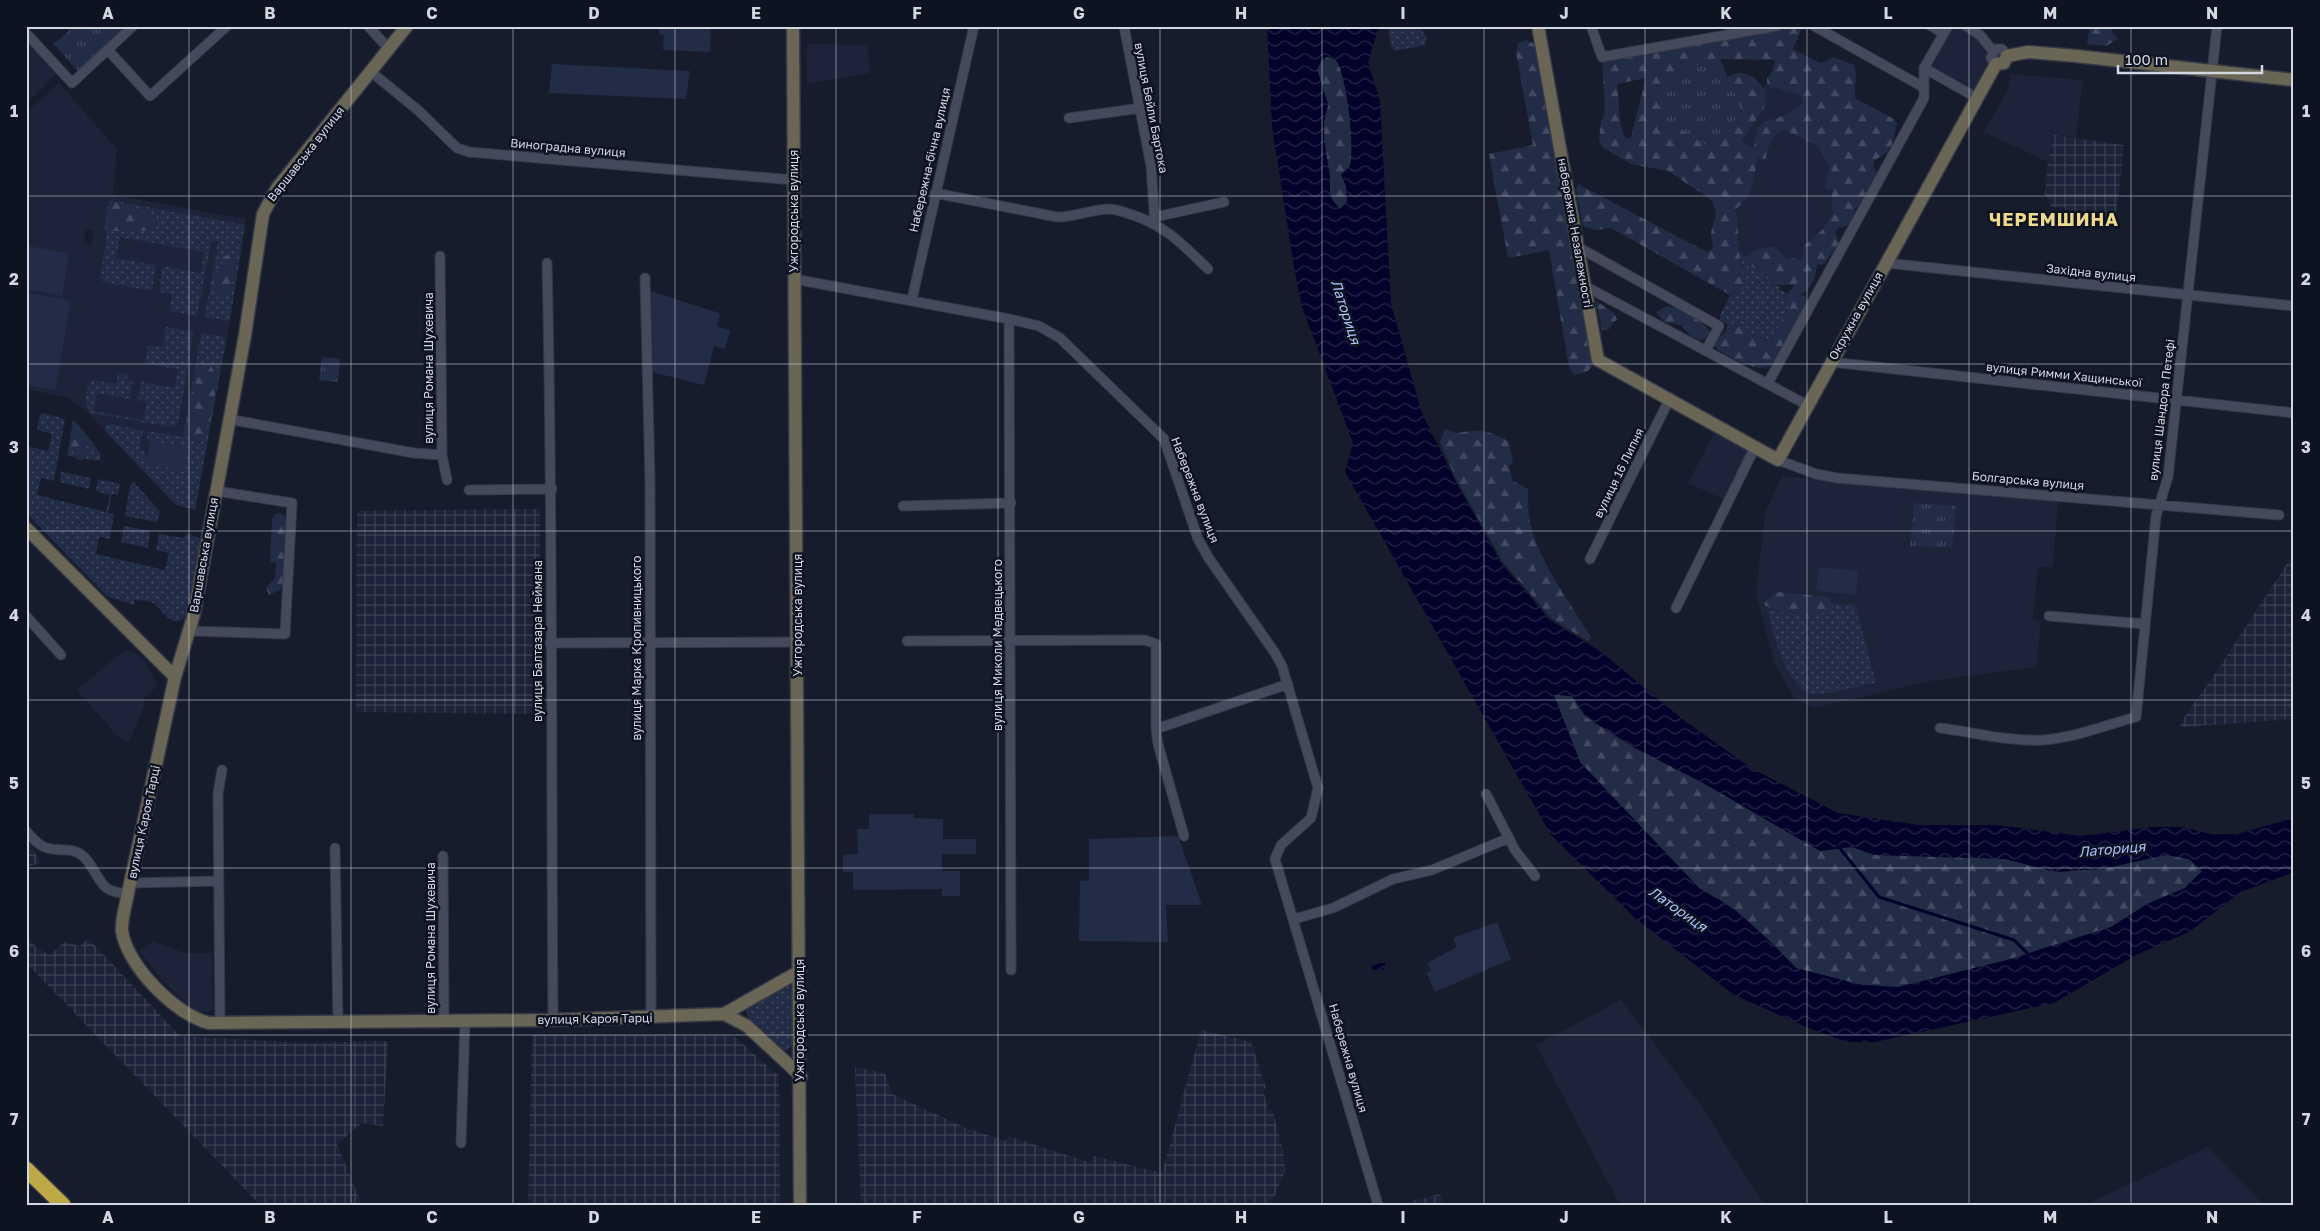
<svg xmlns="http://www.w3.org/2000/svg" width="2320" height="1231" font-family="'Golos Text',sans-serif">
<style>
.built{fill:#1d2339;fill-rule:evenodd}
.industrial{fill:url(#industrial-grid)}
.grass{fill:url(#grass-dots)}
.forest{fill:url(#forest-firs);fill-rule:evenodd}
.park{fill:url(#park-tufts)}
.garden{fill:#232c47}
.water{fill:url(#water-waves);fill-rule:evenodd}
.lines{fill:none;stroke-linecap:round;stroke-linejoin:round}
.stream{stroke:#02022a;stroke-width:3}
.street-casing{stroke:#363845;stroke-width:11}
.secondary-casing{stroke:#363845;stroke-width:15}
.highway-casing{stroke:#363845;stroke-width:18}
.street{stroke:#444a5c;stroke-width:9}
.secondary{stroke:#696655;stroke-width:12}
.highway{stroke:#bfa946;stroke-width:15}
.grid{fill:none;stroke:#d3d7e2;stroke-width:1;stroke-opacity:0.55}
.labels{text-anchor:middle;stroke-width:5;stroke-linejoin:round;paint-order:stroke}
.street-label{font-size:12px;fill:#d3d7e2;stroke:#0e1322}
.water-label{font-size:14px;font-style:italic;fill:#adc2ff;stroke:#0e1322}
.district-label{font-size:18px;font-weight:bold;letter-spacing:1px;fill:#ecd98b;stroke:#0e1322}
.neatline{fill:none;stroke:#d3d7e2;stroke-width:2}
.grid-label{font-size:16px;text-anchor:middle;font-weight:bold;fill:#d3d7e2}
</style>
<defs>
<pattern id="industrial-grid" width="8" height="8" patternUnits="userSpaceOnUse" patternTransform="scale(1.25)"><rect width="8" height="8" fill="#1d2339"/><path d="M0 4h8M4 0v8" fill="none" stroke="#3d4255"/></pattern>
<pattern id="grass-dots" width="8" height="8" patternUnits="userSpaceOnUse" patternTransform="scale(1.25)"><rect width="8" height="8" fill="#232c47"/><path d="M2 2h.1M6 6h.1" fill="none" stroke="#424a61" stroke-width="1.8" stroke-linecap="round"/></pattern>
<pattern id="forest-firs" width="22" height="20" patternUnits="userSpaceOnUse" patternTransform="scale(1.25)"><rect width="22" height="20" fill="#232c47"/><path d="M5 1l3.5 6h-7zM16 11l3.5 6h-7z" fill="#424a61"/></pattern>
<pattern id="park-tufts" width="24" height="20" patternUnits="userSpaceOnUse" patternTransform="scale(1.25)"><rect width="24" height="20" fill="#232c47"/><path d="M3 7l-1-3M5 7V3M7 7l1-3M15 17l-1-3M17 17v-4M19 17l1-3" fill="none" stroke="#424a61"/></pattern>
<pattern id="water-waves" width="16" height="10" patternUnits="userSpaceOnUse" patternTransform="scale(1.25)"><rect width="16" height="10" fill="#02022a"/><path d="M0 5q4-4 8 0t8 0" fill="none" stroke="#262649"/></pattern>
</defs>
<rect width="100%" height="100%" fill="#171c2c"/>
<!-- built -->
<path class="built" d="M1950,26h12l16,10 12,14 2,14 -16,31 -49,-28z
M26,37l32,35 -32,31z
M807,44l61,1 2,28 -63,11z
M1787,61l104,59 -91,165 -61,-32 -29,-105z
M2011,74l72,6 -7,57 -22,-2 -6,27 -64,-30 23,-41z
M59,83l58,66 -4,46 133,24 -18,113 -33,178 -19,-5 -89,-93 -18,-14 -43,-9v-197l3,-11 -3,-1v-67zM86,229l8,1 -3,15 -8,-1z
M1716,429l34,20 -25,51 -37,-17z
M1782,476l276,26 -5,65h-15l-5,52 8,1 -4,47 -107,14 -116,27 -18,-8 -21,-35 -19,-71 9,-81z
M124,650l10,2 10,8 14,26 -15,12 2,6 -17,40 -15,-13 -36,-41z
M153,941l31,12h28l1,58h-14l-11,-6 -23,-22 -26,-32z
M1621,1000l81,107 62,98h-144l-84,-160z
M2208,1147l56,58h-179z"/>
<!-- industrial -->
<path class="industrial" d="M2054,135l70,10 -8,74 -50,-6 -1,-5 -14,-1 -6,-13 3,-32z
M540,509v205l-184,-2 1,-201z
M2294,553v166l-114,8 2,-7 35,-49z
M26,842l7,6 7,15 -14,4z
M26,932l10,15 14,8 14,-13 16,4 8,-8 92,98 123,7 85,-2 -5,85 -21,-3 -25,21 25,61h-102l-230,-238 -4,1z
M1201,1030l50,12 15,46 -3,1 5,21 4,-1 11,41 2,21 -14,34h-410l-6,-138 30,6 7,21 74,34 40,13 2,-5 83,27 2,-7 69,17z
M532,1035l202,1 45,40 1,129h-252z
M1440,1194l4,11h-47z"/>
<!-- grass -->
<path class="grass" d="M1388,26h31l8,12 -2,7 -30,6 -4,-5z
M109,200l136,25 -15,96 -24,-4 -1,-2 13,-72 -2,-3 -5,2 -14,74 -28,-5 3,-17 -13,-2 4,-26 38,7 3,-21 -84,-15 -4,21 40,7 -4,26 -49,-9 -3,-5 7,-42 -3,-8z
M1739,253l8,4 2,8 18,10 3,9 10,3 -1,2 9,5 -4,2 6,10c-6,13 -12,25 -23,35l-31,-16 -9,4 1,-4 -8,-6v-4l10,-20 5,-1 8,-28z
M166,327l25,4 2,3 -15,91 -8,2 -80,-14c-6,-9 -5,-26 3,-33l23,4 2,-11 10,1 -1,6 6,1 -3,18 -33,-6 -3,18 49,9 4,-18 -9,-2 3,-18 34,6 3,-19 -33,-5 3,-19 15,2z
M204,333l18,3 4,5 -31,169 -19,-5 -71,-74 2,-6 5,-1 31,7 -3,17 6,5v10l42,-15 -38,-7 -3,-3 1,-7 35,6 18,-103z
M43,413l22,6 -11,62 -13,-3 -4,17 69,17 4,-17 -14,-4 2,-12 22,5 -2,11 -6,-1 -4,19 6,1 -4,25 -11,-2 -3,17 69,16 4,-17 -13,-3 3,-16 24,4 5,-5 12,6 -12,72c-13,26 -26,-4 -37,-9 -5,-2 -12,-1 -17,-2v5l-27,-9 -81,-83v-67l22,5 4,-17 -15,-4 3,-15z
M73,421l4,2 24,31 -1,7 -33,-5z
M61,472l30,6 -2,11 -29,-7z
M134,482l26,30 -3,10 -32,-6 5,-31z
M124,526l26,5 -2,17 -27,-6z
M1831,604h24l21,79c-19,3 -39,10 -58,11 -31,2 -45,-63 -51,-85 22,4 48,15 64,-5z
M788,985l5,6v54l-8,6 -5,-2 -32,-32 -2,-6 2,-4z"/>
<!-- forest -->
<path class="forest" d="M1777,26h26l-10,23 28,14 12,-6 21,8c5,16 -2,19 2,34l36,19 5,5 -5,22 -5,7 -13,9 -1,6 4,5 -13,28 -9,9 -4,13 -6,5 -7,1 -3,4 4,11 -15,21 -7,1c-2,14 -5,24 -17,30l5,1 2,5 -35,64c-16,9 -39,-7 -54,-15l-4,-5c9,-12 14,-20 30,-20l8,9 15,7c11,-10 17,-22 23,-35l-5,-9 9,-11c-8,-3 -13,1 -24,-2l-3,-9 -18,-10 -2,-8c6,-7 18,-11 27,-10l14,13 6,-2 8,4 2,-16 17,-15 12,-17 -2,-14 2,-10h-6l-2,-4 5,-20 -12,-20 -35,-17c-9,7 -17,18 -17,30l-4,1 -4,-4c-5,25 -3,37 -23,54 6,17 1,27 4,42 2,15 14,38 -9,43l-119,-67 -15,2 -13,-4 -7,-37 2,-5 129,68 6,-4c0,-5 -2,-10 -2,-15 2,-14 10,-20 -1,-34l-42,-28 -37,-7 -29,-17 -3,-7 2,-19 4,-8 -3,-56zM1720,59l55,1 -3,12 -5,6v5l4,6 6,-2c8,6 16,3 24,9l1,8c-11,9 -23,15 -38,17l-7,8 -3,19 -7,-2 -5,-6 22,-32 2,-16c-14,-21 -25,-25 -46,-10zM1646,78l-15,59 -5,2c-9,-16 -6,-36 -9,-55z
M2090,26h23l-1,6 6,7 -12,7 -19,-2z
M1526,40l7,3 10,12 55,305 -11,12 -13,3 -5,-8 -20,-117 -41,8 -19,-104 44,-9 -17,-92 2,-10z
M1327,57l9,3c11,15 19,87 14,106l-8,9 4,11 1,16 -7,7 -7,-8 -3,-8v-16l-6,-38v-18l4,-17 -11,-35 5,-9z
M112,201l40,14 5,14c-6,3 -41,3 -49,1l-2,-9z
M237,253l-7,43 -12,2 -5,-9 3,-4c0,-10 -3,-13 7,-20l-2,-6 8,-5z
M1596,301l17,11 4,7 -9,11h-6z
M1667,306c16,4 33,12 42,25l-2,6 -6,3 -8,-2 -12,-13 -17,-3 -8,-10z
M206,362l3,1 9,15c-5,16 -3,32 -9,47 -1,4 -6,8 -9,13l-8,2 -5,-3c-4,-12 4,-39 10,-51l-2,-4 3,-17z
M77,426l10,10 7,14 -6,-4 -7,3 -12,-3 4,-19z
M1445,429c14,6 14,3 28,2 13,-1 24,4 35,10l5,19 -4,7 4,14 15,8c0,9 0,19 1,27 4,38 43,89 62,121l-3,4 -36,-22 -49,-57 -47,-83 -16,-37z
M279,513l6,3 2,4 -3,64 -3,5 -12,6 -3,-8 9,-8 1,-16 -6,-1 2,-42 2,-5z
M1776,592l54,5 1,7c-3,4 -7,9 -12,11 -11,4 -49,-3 -56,-12z
M1554,695l18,1 14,21 49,31 68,35 117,68 32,-4 23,8 130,4 51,13 46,-3 64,-14 23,4 13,12 -17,17 -38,16 -36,23 -104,33 -109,27 -36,-2 -67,-17 -21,-23 -41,-37 -34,-20 -119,-126z"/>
<!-- park -->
<path class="park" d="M74,26h59l-52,49 -27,-31z
M1720,59l22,52 -32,37 -44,-28 -1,-40 24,-13z
M322,357l18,2 -2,23 -19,-2z
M74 454a6 6 0 1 1 12 0a6 6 0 1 1-12 0Z
M1914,503l42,3 -4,42 -42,-2z"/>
<!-- garden -->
<path class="garden" d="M659,26h52l-1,26 -47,-2 1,-15 -5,-1z
M552,64l138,7 -4,28 -137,-6z
M29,246l40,7 -7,43 -36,-7z
M650,291l69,22 1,1 -3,12 13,5 -5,18 -11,-3 -10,39 -52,-13z
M26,292l45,9 -16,89 -29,-5z
M150,441l38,7 -4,23 -38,-8z
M1818,567l40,4 -2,24 -40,-4z
M869,814h45v4l29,1v20h33v15h-34v17h18v25h-18v-7l-89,1v-18h-10v-17l15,-1 -1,-25h12z
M1178,836l24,69h-36l2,37 -89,-1 1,-60 9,-1v-41z
M1497,922l14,37 -76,33 -9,-20 5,-1 -4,-8 30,-16 -4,-9z"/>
<!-- water -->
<path class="water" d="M1267,26h112l-11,36 12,39 11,202 30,108 34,69 46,83 49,57 50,31 81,67 70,50 87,45 81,12h79l82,11 73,-9h29l28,7h27l57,-16v54l-53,20 -52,40 -53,23 -82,48 -179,39h-28l-36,-13 -77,-34 -99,-77 -84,-83 -206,-363 8,-29 -51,-136 -8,-40 -22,-140zM1327,57l9,3c11,15 19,87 14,106l-9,9 5,11 1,16 -7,7 -7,-8 -3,-8v-16l-6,-38v-18l4,-16 -11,-36 5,-9zM1554,695l18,1 14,21 49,31 68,35 117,68 32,-4 23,8 130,4 51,13 46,-3 64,-14 23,4 13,12 -17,17 -38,16 -36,23 -104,33 -109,27 -36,-2 -66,-17 -22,-23 -41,-37 -34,-20 -119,-126z
M1381,963h4l1,3 -2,3 -12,2v-5z"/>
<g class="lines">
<!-- stream -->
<path class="stream" d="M1838,846l41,51 135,43 15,15"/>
<!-- street casing -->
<g class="street-casing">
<path id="street" d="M368,26l21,23
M1124,26l27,140 4,58
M1591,26l11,31 175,-31
M1814,26l109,61
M1931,26l12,7
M1966,26l14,9 13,16
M26,33l46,50 61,-57
M108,50l42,46 77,-70
M1996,64l-5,-6 4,-9h7l5,7
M1924,68l24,-42
M370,71l49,40 38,37 12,4 324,28
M1069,118l72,-10
M935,193l122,24c18,0 33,-7 50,-8 9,0 17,3 26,6 34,12 49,29 75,54
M1155,217l69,-15
M1578,247l141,79 -13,24
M440,256l2,199 5,25
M547,263c6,252 4,505 6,757
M1886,263l408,43
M645,278l5,202 1,537
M794,279l215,40 30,7 21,12 104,101 34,100 10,18 67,96 7,13 36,122 -7,30 -30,27 -6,14 103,346
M1585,286l222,119
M912,299l62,-273
M1009,319l2,651
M1831,362l463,51
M1768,383l156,-285v-30l53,30
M228,419l186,34 28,2
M1778,460l38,14 21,4 442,37
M469,490l83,-1
M903,506l108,-3
M1590,559l80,-161
M1676,608l79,-161
M26,616l35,39
M2049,616l96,8
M189,631l96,3 7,-131 -76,-12
M907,641l238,-1 11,4v85
M550,643l248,-1
M1940,728c33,4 69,14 103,12 31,-2 63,-15 93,-23l20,-201 12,-39 49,-451
M1486,794l29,56 20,26
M26,831c6,6 12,15 21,17 13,4 26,-2 37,9 17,17 13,37 44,36
M1184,836l-26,-92 -2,-15 132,-45
M335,848l3,175
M443,856l1,164
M131,883l88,-2
M1294,919l39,-11 60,-29 39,-9 77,-32
M220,1023l-2,-230 4,-23
M461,1143l4,-122"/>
</g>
<!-- secondary casing -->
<g class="secondary-casing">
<path id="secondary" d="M407,26l-130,162 -14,26 -18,121 -51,279 -19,63 -47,216c-2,12 -7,26 -6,38 5,35 54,84 87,92l344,-3 171,-6 76,-43
M793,26l7,1179
M1538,26l60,334 180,100 218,-396 8,-1 3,-7 21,-4 48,4 218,24
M26,528l149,149
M724,1014l23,12 54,50"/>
</g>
<!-- highway casing -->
<g class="highway-casing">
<path id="highway" d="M26,1169l37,36"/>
</g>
<!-- street -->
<use href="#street" class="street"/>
<!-- secondary -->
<use href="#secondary" class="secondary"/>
<!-- highway -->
<use href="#highway" class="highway"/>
</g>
<!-- grid -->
<path class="grid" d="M189,26v1179M351,26v1179M513,26v1179M675,26v1179M836,26v1179M998,26v1179M1160,26v1179M1322,26v1179M1484,26v1179M1645,26v1179M1807,26v1179M1969,26v1179M2131,26v1179M26,196h2268M26,364h2268M26,531h2268M26,700h2268M26,868h2268M26,1035h2268"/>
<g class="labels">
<!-- street labels -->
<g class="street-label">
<text transform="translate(1151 108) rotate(79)" y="4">вулиця Бейли Бартока</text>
<text transform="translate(568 148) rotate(5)" y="4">Виноградна вулиця</text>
<text transform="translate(306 154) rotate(-52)" y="4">Варшавська вулиця</text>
<text transform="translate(930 160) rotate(-77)" y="4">Набережна-бічна вулиця</text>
<text transform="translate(794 211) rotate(-90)" y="4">Ужгородська вулиця</text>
<text transform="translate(1575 233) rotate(80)" y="4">набережна Незалежності</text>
<text transform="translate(2091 273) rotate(6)" y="4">Західна вулиця</text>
<text transform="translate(1856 316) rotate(-61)" y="4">Окружна вулиця</text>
<text transform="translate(429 368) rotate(-90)" y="4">вулиця Романа Шухевича</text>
<text transform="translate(2064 375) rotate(6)" y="4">вулиця Римми Хащинської</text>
<text transform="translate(2162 410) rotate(-83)" y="4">вулиця Шандора Петефі</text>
<text transform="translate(1619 473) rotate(-64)" y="4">вулиця 16 Липня</text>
<text transform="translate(2028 481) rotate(5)" y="4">Болгарська вулиця</text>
<text transform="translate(1195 490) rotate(69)" y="4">Набережна вулиця</text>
<text transform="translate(204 555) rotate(-80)" y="4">Варшавська вулиця</text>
<text transform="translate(798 615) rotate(-90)" y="4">Ужгородська вулиця</text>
<text transform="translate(538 641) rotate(-90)" y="4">вулиця Балтазара Неймана</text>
<text transform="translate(998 645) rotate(-90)" y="4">вулиця Миколи Медвецького</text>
<text transform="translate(637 648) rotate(-90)" y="4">вулиця Марка Кропивницького</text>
<text transform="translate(144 822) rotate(-78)" y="4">вулиця Кароя Тарці</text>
<text transform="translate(431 938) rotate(-90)" y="4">вулиця Романа Шухевича</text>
<text transform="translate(595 1019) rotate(-1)" y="4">вулиця Кароя Тарці</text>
<text transform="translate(800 1020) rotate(-90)" y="4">Ужгородська вулиця</text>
<text transform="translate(1348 1058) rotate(74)" y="4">Набережна вулиця</text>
</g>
<!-- water labels -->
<g class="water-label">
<text transform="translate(1346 312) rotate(72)" y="5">Латориця</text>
<text transform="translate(2112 849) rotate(-5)" y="5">Латориця</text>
<text transform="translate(1678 909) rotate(35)" y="5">Латориця</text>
</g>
<!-- district labels -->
<g class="district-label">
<text x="2054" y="226">ЧЕРЕМШИНА</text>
</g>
</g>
<!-- border -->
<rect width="2320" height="1231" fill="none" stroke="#0e1322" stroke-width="55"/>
<!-- scale -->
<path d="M2118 65v8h144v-8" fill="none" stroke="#d3d7e2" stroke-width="2.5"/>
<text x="2125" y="65" font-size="15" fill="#d3d7e2" stroke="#0e1322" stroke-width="4" paint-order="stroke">100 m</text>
<rect x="28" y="28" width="2264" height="1176" class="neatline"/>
<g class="grid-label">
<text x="108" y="19">A</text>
<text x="270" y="19">B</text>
<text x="432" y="19">C</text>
<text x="594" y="19">D</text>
<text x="756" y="19">E</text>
<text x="917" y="19">F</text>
<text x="1079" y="19">G</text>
<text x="1241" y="19">H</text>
<text x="1403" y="19">I</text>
<text x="1564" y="19">J</text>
<text x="1726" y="19">K</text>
<text x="1888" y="19">L</text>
<text x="2050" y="19">M</text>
<text x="2212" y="19">N</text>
<text x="14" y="117">1</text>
<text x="2306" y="117">1</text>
<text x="14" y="285">2</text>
<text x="2306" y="285">2</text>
<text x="14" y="453">3</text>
<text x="2306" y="453">3</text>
<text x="14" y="621">4</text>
<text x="2306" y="621">4</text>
<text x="14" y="789">5</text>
<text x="2306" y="789">5</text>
<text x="14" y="957">6</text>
<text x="2306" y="957">6</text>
<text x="14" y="1125">7</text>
<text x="2306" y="1125">7</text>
<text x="108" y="1223">A</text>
<text x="270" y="1223">B</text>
<text x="432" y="1223">C</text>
<text x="594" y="1223">D</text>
<text x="756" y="1223">E</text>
<text x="917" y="1223">F</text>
<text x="1079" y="1223">G</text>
<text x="1241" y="1223">H</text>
<text x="1403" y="1223">I</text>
<text x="1564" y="1223">J</text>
<text x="1726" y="1223">K</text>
<text x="1888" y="1223">L</text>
<text x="2050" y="1223">M</text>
<text x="2212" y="1223">N</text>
</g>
</svg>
